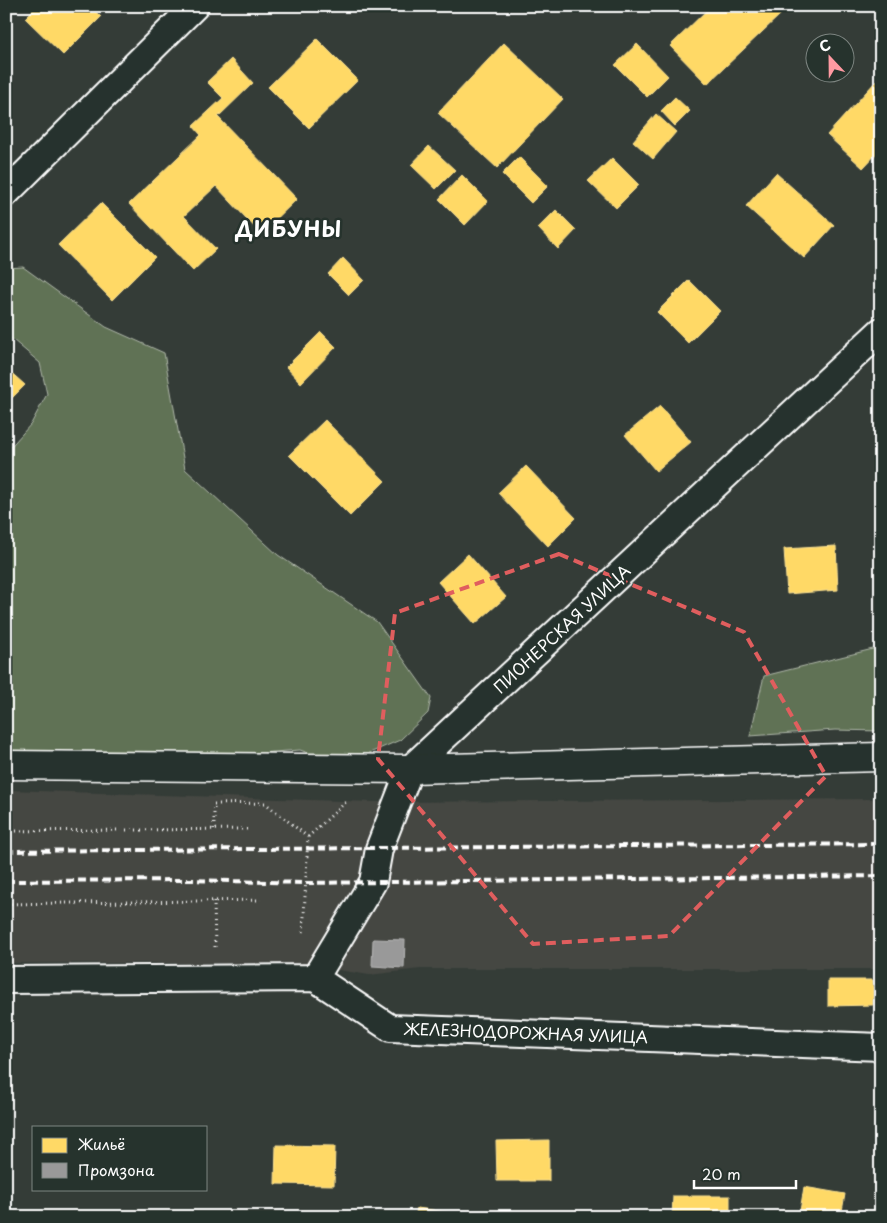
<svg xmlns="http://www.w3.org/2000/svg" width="887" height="1223" font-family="'Playpen Sans',sans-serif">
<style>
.built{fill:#454742}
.green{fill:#607255;stroke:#b0b8aa}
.homes{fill:#ffd966;stroke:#ffe494}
.industry{fill:#999;stroke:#b8b8b8}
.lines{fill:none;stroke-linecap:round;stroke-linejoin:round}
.street-casing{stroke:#fff;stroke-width:30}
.secondary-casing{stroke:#fff;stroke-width:31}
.path{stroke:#fff;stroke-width:3;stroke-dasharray:1 4;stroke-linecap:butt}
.street{stroke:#26332d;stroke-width:26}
.secondary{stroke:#26332d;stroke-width:28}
.rail{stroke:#fff;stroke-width:4;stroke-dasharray:8 4;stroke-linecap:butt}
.marked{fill:none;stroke:#e05e5e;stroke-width:4;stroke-dasharray:10 6;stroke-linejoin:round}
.labels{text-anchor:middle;stroke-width:5;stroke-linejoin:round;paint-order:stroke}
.street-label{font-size:16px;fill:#fff;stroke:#26332d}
.district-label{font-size:21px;font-weight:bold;letter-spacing:1px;fill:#fff;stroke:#26332d}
</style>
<rect width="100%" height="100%" fill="#343c37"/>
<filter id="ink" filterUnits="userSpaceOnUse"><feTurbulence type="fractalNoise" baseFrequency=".02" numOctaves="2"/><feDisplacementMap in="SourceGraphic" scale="10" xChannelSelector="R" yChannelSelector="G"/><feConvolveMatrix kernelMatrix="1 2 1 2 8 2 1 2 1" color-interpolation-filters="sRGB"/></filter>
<g filter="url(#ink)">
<!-- built -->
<path class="built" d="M6,790l368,12 507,-3v170h-461l-51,6 -73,-12h-290z"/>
<!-- green -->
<path class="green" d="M23,267l83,60 58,26 21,116 93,86 99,67 54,76 -3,15 -28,27 -47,20 -19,2 -34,-12 -144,11 -150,-6v-303l25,-28 16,-30 -7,-31 -34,-29v-66z
M873,649h8v82l-46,-1 -85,6 14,-60z"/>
<!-- homes -->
<path class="homes" d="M37,6h53l11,11 -38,38 -38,-37z
M711,6h62l8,8 -74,70 -37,-38z
M317,39l41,41 -49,48 -41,-41z
M504,43l59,56 -66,69 -59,-55z
M637,44l31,32 -21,21 -32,-32z
M231,59l22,24 -35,34 79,82 -36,35 -45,-48 -32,30 32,33 -23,22 -64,-67 72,-69 -8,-9 30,-28 -16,-16z
M877,80l4,3v66l-18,19 -36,-33z
M675,97l15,14 -15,15 -14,-15z
M656,114l20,18 -23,27 -20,-18z
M429,146l26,24 -19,19 -25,-24z
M519,157l29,29 -17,17 -29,-29z
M612,158l27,27 -23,23 -28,-27z
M776,173l58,52 -30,33 -58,-52z
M462,175l26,26 -23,24 -26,-26z
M101,203l54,54 -43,43 -54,-55z
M556,210l20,20 -18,19 -20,-21z
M343,258l21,22 -15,15 -21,-21z
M689,280l31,31 -32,32 -31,-31z
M321,332l15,15 -35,36 -15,-16z
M6,368l19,17 -19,19z
M660,406l31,36 -35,29 -31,-36z
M325,420l60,61 -35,35 -61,-61z
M526,466l50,52 -28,28 -50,-53z
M836,546l2,44 -51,4 -3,-45z
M468,554l38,43 -31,27 -37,-42z
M828,980h45v25l-45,1z
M549,1140v41h-52l-1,-40z
M276,1145l59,1 -1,39 -59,-1z
M804,1187l41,7 -4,23h-42z
M673,1196h57v21h-58z
M417,1208l37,5v4h-39z"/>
<!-- industry -->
<path class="industry" d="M373,939l32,1 -1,28 -32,-2z"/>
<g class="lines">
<!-- street casing -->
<g class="street-casing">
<path id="street" d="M6,193l189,-187
M315,978l58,-96 6,-33 31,-80 471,-438
M6,980l309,-2 75,50 491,19"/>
</g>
<!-- secondary casing -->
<g class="secondary-casing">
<path id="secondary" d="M6,765l404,4 471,-12"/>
</g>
<!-- path -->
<path class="path" d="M214,829v-25l51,-1 43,34 -5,99
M6,831l244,-2
M308,837l40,-37
M214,901l1,46
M6,904l255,-4"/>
<!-- street -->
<use href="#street" class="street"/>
<!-- secondary -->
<use href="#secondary" class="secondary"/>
<!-- rail -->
<path class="rail" d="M6,851l875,-7
M6,881l184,-1 116,3 575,-7"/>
</g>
</g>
<!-- marked area -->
<path class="marked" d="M559,554l185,78 82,144 -157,160 -136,8 -155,-185 17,-146z"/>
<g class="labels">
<!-- street labels -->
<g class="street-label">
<text transform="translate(562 629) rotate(-43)" y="6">ПИОНЕРСКАЯ УЛИЦА</text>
<text transform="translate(526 1033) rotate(2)" y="6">ЖЕЛЕЗНОДОРОЖНАЯ УЛИЦА</text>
</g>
<!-- district labels -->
<g class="district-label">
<text x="289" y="237">ДИБУНЫ</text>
</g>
</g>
<!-- margin -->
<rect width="887" height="1223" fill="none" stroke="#26332d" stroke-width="25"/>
<rect x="12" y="12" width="862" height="1198" fill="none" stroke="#fff" stroke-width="2" filter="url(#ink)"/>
<!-- legend -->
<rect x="32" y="1126" width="175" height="65" fill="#26332d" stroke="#7d8581"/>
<rect x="42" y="1138" width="25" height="15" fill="#ffd966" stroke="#7d8581"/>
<text x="78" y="1150" font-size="15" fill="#ffffff">Жильё</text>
<rect x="42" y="1163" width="25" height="15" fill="#999999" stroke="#7d8581"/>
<text x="78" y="1176" font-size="15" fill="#ffffff">Промзона</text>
<!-- north arrow -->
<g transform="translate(830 58) rotate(338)"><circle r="24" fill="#26332d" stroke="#7d8581"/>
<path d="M0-4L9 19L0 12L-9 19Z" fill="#ff9aa2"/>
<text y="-8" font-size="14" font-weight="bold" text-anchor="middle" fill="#ffffff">С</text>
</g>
<!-- scale -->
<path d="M694 1180v8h102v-8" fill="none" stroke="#ffffff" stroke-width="2.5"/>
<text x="702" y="1180" font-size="15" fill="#ffffff" stroke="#26332d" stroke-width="4" paint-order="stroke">20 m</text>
</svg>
